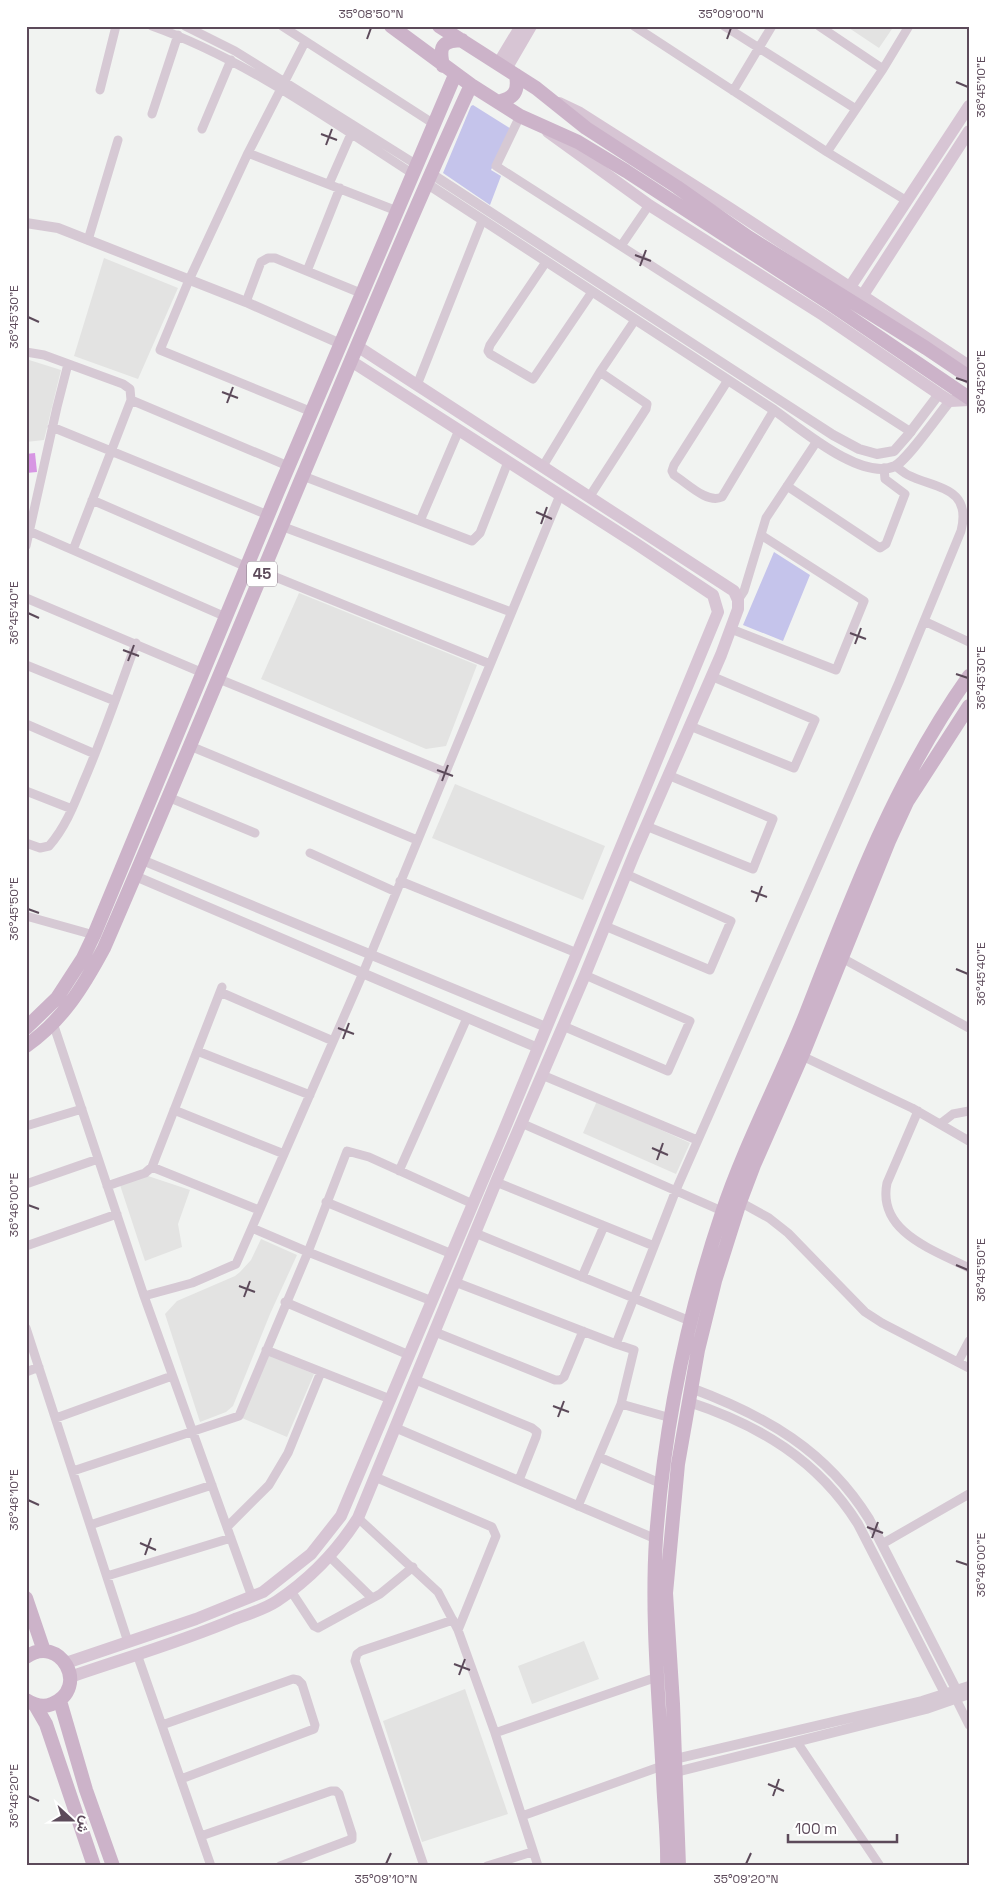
<svg xmlns="http://www.w3.org/2000/svg" width="995" height="1892" font-family="'Space Grotesk',Vazirmatn,sans-serif">
<style>
.education{fill:#e3e3e2}
.green{fill:#c5c4eb}
.water{fill:#d796e3}
.lines{fill:none;stroke-linecap:round;stroke-linejoin:round}
.minor{stroke:#d6c9d4;stroke-width:9}
.tertiary{stroke:#d6c9d4;stroke-width:10}
.secondary{stroke:#d7c5d4;stroke-width:12}
.primary{stroke:#ccb3c9;stroke-width:14}
.ticks{fill:none;stroke:#5c4a5a;stroke-width:2}
.labels{text-anchor:middle;stroke-width:4;stroke-linejoin:round;paint-order:stroke}
.shield{fill:#fff;stroke:#8d808c;stroke-width:1}
.shield-label{font-size:15px;font-weight:bold;fill:#5c4a5a}
.neatline{fill:none;stroke:#5c4a5a;stroke-width:2}
.ticks-label{font-size:12px;text-anchor:middle;fill:#5c4a5a}
</style>
<rect width="100%" height="100%" fill="#f1f3f1"/>
<!-- education -->
<path class="education" d="M846,26h48l-15,22z
M104,258l74,30 -40,91 -64,-23z
M26,359l35,11 -17,70 -18,2z
M299,593l178,72 -31,81 -20,3 -165,-70z
M455,784l150,62 -22,54 -151,-62z
M597,1101l93,42 -14,31 -93,-41z
M145,1175l45,15 -12,34 4,23 -37,14 -25,-76z
M261,1239l36,16 -27,59 -37,92 -7,6 -26,10 -35,-108 12,-13 58,-25 5,-4 11,-12z
M269,1355l45,19 -27,63 -45,-19z
M584,1641l15,38 -67,25 -14,-38z
M465,1689l43,125 -86,28 -39,-121z"/>
<!-- green -->
<path class="green" d="M473,105l38,24 -20,41 10,6 -11,29 -47,-32 28,-67z
M774,552l36,23 -27,66 -40,-16z"/>
<!-- water -->
<path class="water" d="M35,453l2,19 -11,1v-19z"/>
<g class="lines">
<!-- minor -->
<path class="minor" d="M152,26c95,34 177,94 261,148
M185,26l50,25 182,114
M282,26l152,98
M634,26l193,126 80,49
M724,26l132,83
M819,26l64,43
M305,42l-57,111 -59,127 -29,70 152,62
M100,90l16,-64
M733,91l39,-65
M152,114l26,-79
M520,116l-24,50 415,266
M202,129l29,-69
M827,152l56,-83 26,-43
M248,153l149,58
M329,184l22,-50
M88,240l30,-100
M621,246l28,-41
M546,262l-56,83 -2,6 2,3 43,25 59,-87
M307,271l33,-83
M246,302l15,-40 7,-4h7l88,36
M26,352l18,3 79,29 7,5 1,11 -58,150
M728,380l-54,85 -2,6 2,4c13,8 33,29 48,22l52,-87
M417,385l65,-164
M131,400l157,66
M52,427l216,88
M543,466l57,-94 35,-52
M303,476l169,65 8,-8 28,-71
M787,486l93,62 6,-4 19,-50 -20,-15 -1,-11
M590,496l56,-87 1,-5 -47,-32
M92,500l155,67
M420,521l39,-91
M281,526l230,86
M29,531l197,86
M26,546l31,-139 11,-43
M263,572l227,92
M26,598l177,75
M738,600l6,-9 22,-73 51,-77
M924,621l45,21
M731,629l105,41 28,-69 -103,-66
M26,665l89,36
M219,679l226,93
M26,724l69,30
M690,726l104,42 21,-48 -104,-44
M190,746l227,94
M26,791l46,18
M168,797l87,36
M646,826l107,43 20,-50 -105,-44
M26,843l14,5 9,-2c16,-18 25,-41 34,-63 20,-46 36,-93 53,-140
M310,853l86,39
M400,881l177,72
M26,916l68,19
M605,926l105,44 21,-49 -105,-47
M842,958l127,70
M220,992l113,49
M53,1023l91,273 108,301
M563,1026l105,45 22,-50 -105,-46
M197,1051l113,44
M802,1056l110,52 57,33
M542,1075l155,65
M174,1110l110,44
M918,1111l-31,72c-10,49 47,67 82,85
M521,1123l201,88
M940,1124l13,-10 16,-3
M26,1126l56,-17
M152,1167l107,43
M399,1171l68,-153
M496,1182l158,64
M26,1184l72,-25
M107,1186l38,-13 7,-6 70,-180
M326,1202l126,52
M740,1202l29,16 19,15 77,79 17,11 87,45
M252,1228l56,24 124,49
M475,1233l215,88
M26,1246l91,-32
M582,1277l22,-51
M455,1282l161,62
M144,1296l48,-13 44,-19 127,-291 197,-478
M285,1302l124,53
M26,1328l102,314
M435,1332l120,48h5l4,-3 19,-46
M266,1350l124,49
M958,1362l11,-21
M26,1372l13,-5
M416,1380l116,48 5,4 -1,5 -17,43
M621,1404l50,14
M56,1418l116,-42
M396,1428l260,111
M599,1457l63,27
M73,1471l166,-55 69,-164 39,-101 22,6 104,47
M375,1477l117,50 4,9 -38,94
M578,1506l43,-102 13,-54 -18,-6 60,-154 223,-508 62,-151c11,-44 -24,-42 -53,-56 -4,-2 -8,-6 -13,-9
M358,1518l80,74 20,38 37,103 43,133
M90,1525l122,-40
M227,1527l42,-42 19,-32 33,-81
M882,1544l87,-50
M330,1557l42,41
M107,1576l124,-38
M291,1591l23,35 4,2 62,-34 33,-27
M137,1654l74,212
M956,1699l13,26
M162,1725l131,-46 5,1 4,4 13,41 -1,4 -133,50
M495,1733l162,-56
M797,1742l83,124
M522,1816l140,-50
M201,1836l130,-45h5l3,3 13,40v5l-72,27
M424,1866l-69,-205 2,-7 4,-3 92,-31
M487,1866l45,-14"/>
<!-- tertiary -->
<path class="tertiary" d="M430,173l403,262 26,14 18,5 17,-3 14,-16 31,-41
M426,183l348,227c27,19 88,72 121,56 13,-7 44,-52 55,-65
M26,223l32,5 188,74 95,42
M142,860l404,167
M135,876l403,172
M691,1388c75,28 135,62 178,131l91,178
M689,1402c70,23 129,58 169,122l91,177
M675,1759l247,-58 47,-15
M676,1772l250,-63 43,-15"/>
<!-- secondary -->
<path class="secondary" d="M498,64l23,-38
M506,69l25,-43
M559,103l21,10 151,96 238,157
M548,132l101,73 174,110 116,79 11,7 19,-1
M850,287l119,-181
M863,295l106,-164
M66,1663l130,-44 67,-27 48,-38 30,-38 161,-381 216,-523 -5,-17 -78,-52 -284,-182
M70,1677c55,-19 111,-35 165,-58 14,-5 30,-10 42,-18 33,-22 60,-50 81,-83l138,-336 89,-207 50,-123 86,-197 17,-46v-9l-4,-9 -377,-245"/>
<!-- primary -->
<path class="primary" d="M391,26l80,59 49,31 58,26 48,29 203,132 140,95
M439,26l97,62 50,40 91,59 71,50 178,111 43,29
M443,66c-4,-19 -2,-25 19,-26
M498,102c16,-4 21,-10 18,-27
M26,1028l31,-30 26,-40 11,-23 184,-444 177,-416
M26,1046c37,-26 57,-59 78,-98 68,-157 133,-315 199,-473 55,-131 109,-262 168,-390
M26,1598l18,53
M26,1657c34,-24 65,31 26,47 -9,4 -18,1 -26,-4
M60,1701l26,89 27,76
M35,1705l11,19 48,142
M667,1866c1,-29 -3,-59 -4,-88 -4,-80 -12,-160 -7,-239 8,-110 31,-222 66,-326 22,-66 55,-128 81,-192 47,-120 90,-238 166,-345
M679,1866l-6,-162 -7,-111 12,-129 20,-114 17,-69 25,-79 14,-37 48,-109 87,-215 18,-39 62,-96"/>
</g>
<!-- ticks -->
<path class="ticks" d="M367,39l4,-11M727,39l4,-11M956,82l12,5M321,134l16,6M326,145l6,-16M635,255l16,6M640,266l6,-16M28,317l11,5M956,378l12,4M222,392l16,6M227,403l6,-16M536,512l16,7M541,524l6,-17M28,613l11,5M850,633l16,6M855,644l6,-16M123,650l16,6M128,661l6,-16M956,674l12,4M437,770l16,6M442,781l6,-16M751,891l16,6M756,902l6,-16M28,909l11,4M956,969l12,5M338,1028l16,6M343,1039l6,-16M652,1148l16,7M657,1160l6,-17M28,1205l11,4M956,1265l12,5M239,1286l16,6M244,1297l6,-16M553,1406l16,6M558,1417l6,-16M28,1500l11,5M867,1527l16,6M872,1538l6,-16M140,1543l16,7M145,1555l6,-17M956,1561l12,4M454,1664l16,6M459,1675l6,-16M768,1784l16,7M28,1796l11,5M773,1796l6,-17M386,1864l5,-11M746,1864l5,-11"/>
<g class="labels">
<!-- shield labels -->
<rect class="shield" x="247" y="561.5" width="30" height="25" rx="4"/>
<g class="shield-label">
<text x="262" y="579">45</text>
</g>
</g>
<!-- border -->
<rect width="995" height="1892" fill="none" stroke="#ffffff" stroke-width="55"/>
<!-- north arrow -->
<g transform="translate(72 1820) rotate(111)" stroke="#ffffff" stroke-width="4" paint-order="stroke">
<path d="M0-4L9 19L0 12L-9 19Z" fill="#5c4a5a"/>
<text y="-8" font-size="14" font-weight="bold" text-anchor="middle" fill="#5c4a5a">ش</text>
</g>
<!-- scale -->
<path d="M788 1834v8h109v-8" fill="none" stroke="#5c4a5a" stroke-width="2.5"/>
<text x="795" y="1834" font-size="15" fill="#5c4a5a" stroke="#ffffff" stroke-width="4" paint-order="stroke">100 m</text>
<rect x="28" y="28" width="940" height="1836" class="neatline"/>
<g class="ticks-label">
<text x="371" y="18">35°08'50"N</text>
<text x="731" y="18">35°09'00"N</text>
<text transform="translate(981 87) rotate(-90)" y="4">36°45'10"E</text>
<text transform="translate(14 317) rotate(-90)" y="4">36°45'30"E</text>
<text transform="translate(981 382) rotate(-90)" y="4">36°45'20"E</text>
<text transform="translate(14 613) rotate(-90)" y="4">36°45'40"E</text>
<text transform="translate(981 678) rotate(-90)" y="4">36°45'30"E</text>
<text transform="translate(14 909) rotate(-90)" y="4">36°45'50"E</text>
<text transform="translate(981 974) rotate(-90)" y="4">36°45'40"E</text>
<text transform="translate(14 1205) rotate(-90)" y="4">36°46'00"E</text>
<text transform="translate(981 1270) rotate(-90)" y="4">36°45'50"E</text>
<text transform="translate(14 1500) rotate(-90)" y="4">36°46'10"E</text>
<text transform="translate(981 1565) rotate(-90)" y="4">36°46'00"E</text>
<text transform="translate(14 1796) rotate(-90)" y="4">36°46'20"E</text>
<text x="386" y="1883">35°09'10"N</text>
<text x="746" y="1883">35°09'20"N</text>
</g>
</svg>
